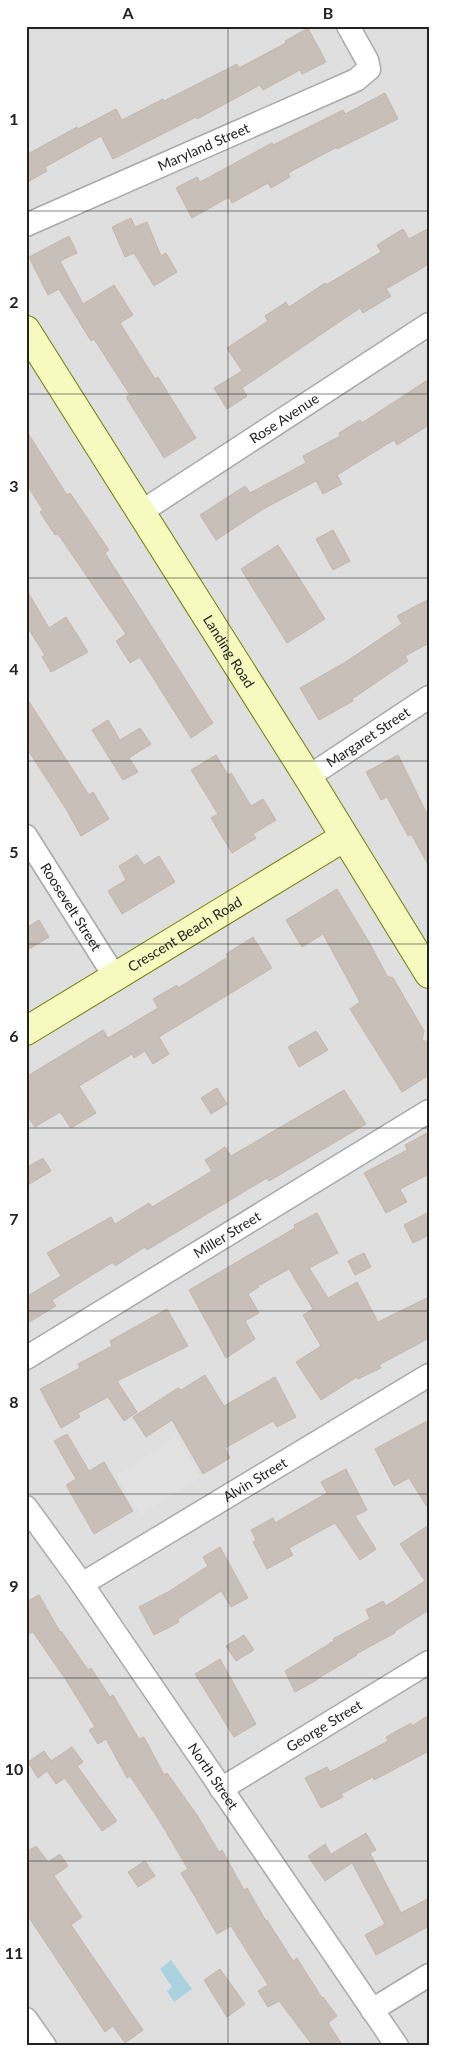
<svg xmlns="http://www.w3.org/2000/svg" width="455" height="2072" font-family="Lato,sans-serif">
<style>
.residential{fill:#e0dfdf}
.parking{fill:#e2e2e2}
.water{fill:#aad3df}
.building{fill:#c7bfb8;stroke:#c4b6ab}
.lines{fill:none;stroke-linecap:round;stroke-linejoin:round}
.street-casing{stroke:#a9a9a9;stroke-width:25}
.secondary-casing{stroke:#707d05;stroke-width:30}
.street{stroke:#fff;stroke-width:22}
.secondary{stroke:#f7fabf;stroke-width:28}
.grid{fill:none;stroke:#222;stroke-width:1;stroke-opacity:0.55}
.labels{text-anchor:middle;stroke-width:4.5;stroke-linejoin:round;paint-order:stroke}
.street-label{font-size:14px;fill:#222;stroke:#fff}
.neatline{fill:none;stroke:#222;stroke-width:2}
.grid-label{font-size:16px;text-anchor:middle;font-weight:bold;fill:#222}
</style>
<rect width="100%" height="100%" fill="#f2efe9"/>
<!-- residential -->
<path class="residential" d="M26,26h403v2020h-403z"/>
<!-- parking -->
<path class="parking" d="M176,1437l25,40 -60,38 -25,-40z"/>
<!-- water -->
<path class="water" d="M171,1960l21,29 -18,13 -7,-11 5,-4 -12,-18z"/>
<!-- building -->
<path class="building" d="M308,28l18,34 -24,12 -2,-4 -37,20 -3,-5 -63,34 -1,-2 -83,42 -12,-23 -56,31 2,4 -21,12v-28l51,-28 1,2 38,-20 6,11 41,-21 1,2 73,-37 2,4 47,-25 -1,-2z
M385,93l13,26 -61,30v-2l-49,26 2,4 -19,11 -3,-5 -36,20 -3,-6 -37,21 -16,-30 21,-11 3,5 72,-39 1,2 70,-35 2,4z
M131,218l4,9 12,-5 14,34 5,-3 11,19 -23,14 -20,-33 -9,4 -13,-30z
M429,228v36l-43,25 5,7 -28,17 -3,-5 -118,80 5,8 -20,13 -13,-21 28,-17 -15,-23 41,-27 -3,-5 21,-14 3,5 36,-24 1,2 55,-33 -4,-7 26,-16 6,10z
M69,236l8,17 -17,8 23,43 31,-19 19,30 -13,8 35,56 3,-2 38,61 -32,20 -38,-61 4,-2 -36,-56 -3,2 -32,-52 -11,6 -19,-38z
M429,379v46l-32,20 -3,-5 -57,35 5,9 -19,10 -7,-13 -51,27 -49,32 -16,-25 45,-29 5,7 56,-30 -3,-7 37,-20 -1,-3 21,-13 2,3z
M26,430l41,65 3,-2 39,57 -4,3 108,170 -22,15 -51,-81 -10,6 -14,-22 10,-7 -68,-100 -3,1 -15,-23 3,-2 -17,-26z
M333,530l17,31 -17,9 -17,-31z
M278,545l47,74 -38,24 -46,-74z
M26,589l23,39 17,-11 22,35 -37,20 -9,-15 3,-2 -19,-30z
M429,599v44l-24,13 3,5 -56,38 1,2 -34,19 -19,-32 44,-25 58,-39 -5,-8z
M26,697l63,98 4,-3 16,27 -28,17 -15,-27 -40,-62z
M108,720l12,20 20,-12 11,16 -22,14 9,14 -15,8 -31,-50z
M216,755l12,20 3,-2 20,33 12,-7 13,21 -23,14 3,4 -24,15 -21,-35 7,-4 -27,-44z
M398,755l31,63v48l-18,-32 -3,2 -21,-39 -6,3 -15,-28z
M137,855l7,10 15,-9 16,26 -53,32 -14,-23 18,-11 -7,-14z
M337,889l32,53 18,34 6,2 31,53 -2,9 7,2v33l-27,17 -52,-83 10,-7 -37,-68 -21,13 -16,-27z
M39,920l10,17 -23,14v-23z
M253,937l19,31 -113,69 10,17 -16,10 -8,-13 -11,7 -2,-4 -53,32 17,27 -25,15 -11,-16 -25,15 -9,-13v-37l77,-47 5,8 50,-30 -5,-9 24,-14 1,3 50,-31 -2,-3z
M316,1031l12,19 -29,17 -11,-20z
M217,1088l10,16 -16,10 -10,-16z
M344,1090l22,34 -97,57 -2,-3 -120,72 -2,-3 -30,19 -2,-4 -61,38 4,6 -30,18v-27l35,-21 -14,-23 64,-36 4,7 34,-21 3,4 60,-36 -7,-11 20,-13 6,9z
M429,1132v42l-29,15 7,13 -21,11 -22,-40 43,-23 -2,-5z
M43,1158l8,13 -25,15v-18z
M429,1212v23l-16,8 -9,-18z
M317,1213l21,40 -29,15 19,30 29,-16 21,40 51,-25v41l-50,27 2,3 -23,11 -1,-2 -36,23 -25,-38 25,-16 -18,-31 10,-6 -24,-40 -31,17 1,1 -11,7 11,19 -14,8 10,18 -29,19 -37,-68 106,-62 -1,-3z
M364,1253l7,14 -16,8 -7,-14z
M167,1309l21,37 -71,35 20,31 -13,9 -16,-24 -30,16 2,4 -19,11 -21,-39 40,-21 -2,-4 34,-18 -2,-5z
M205,1375l19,31 51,-29 21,40 -19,10 -4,-6 -48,27 5,10 -27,16 -31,-54 -26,17 -13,-20 45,-29 3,2z
M429,1420v90l-20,-32 -15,8 -19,-37z
M67,1434l22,37 15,-9 29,49 -39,23 -28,-49 10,-6 -22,-38z
M346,1469l21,41 -12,6 21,33 -16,11 -25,-37 -46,25 4,7 -26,14 -14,-27 3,-2 -5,-10 22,-12 2,5 52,-30 -6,-11z
M429,1525v85l-34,21v2l-39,21 1,1 -40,24v1l-22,12 -10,-21 49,-30 -1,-2 37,-20 -4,-9 17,-9 3,5 39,-25 -25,-37z
M220,1547l28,51 -17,9 -10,-16 -43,28 1,3 -25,13 -15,-28 29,-15 40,-26 -5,-9z
M39,1595l21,37 1,-1 27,39 3,-2 19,29 3,-2 26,44 5,-2 20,38 3,-2 30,42 22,37 3,-2 22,40 3,-2 19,33 1,-1 26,41 4,-3 25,40 1,-1 14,19 -9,7 15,23h-30l-34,-45 -11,6 -10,-16 10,-6 -37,-59 -14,8 -36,-61 7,-4 -29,-49 -29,-44 -3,2 -21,-39 -8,5 -9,-14 6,-3 -27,-44 -35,-51 -7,3v-33z
M244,1635l10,15 -18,11 -10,-15z
M220,1659l36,65 -22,13 -39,-63z
M429,1715v36l-55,29 -1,-3 -32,17 2,3 -22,11 -16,-30 22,-11 3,5 58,-31 -2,-4 25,-14 1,3z
M72,1747l11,15 -6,4 40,55 -15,10 -37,-53 -9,6 -9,-13 -9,7 -10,-16 16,-11 7,10z
M366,1833l10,17 -6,3 31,60 28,-15v28l-53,29 -11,-20 20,-11 -33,-61 -27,18 -17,-25 17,-12 6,10z
M36,1846l12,16 12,-8 8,12 -14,10 28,41 -11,8 72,105 -18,13 -12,-17 -8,6 -79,-119v-61z
M145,1861l10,15 -17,11 -10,-15z
M220,1969l25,35 -18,13 -23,-37z"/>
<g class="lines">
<!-- street casing -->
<g class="street-casing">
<g id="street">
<path id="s1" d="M26,225l330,-145 13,-11 -2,-9 -19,-34"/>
<path id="s2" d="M141,512l288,-188"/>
<path id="s3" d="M308,777l121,-80"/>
<path id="s4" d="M26,836l89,141"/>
<path id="s5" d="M26,1358l403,-247"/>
<path id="s6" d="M26,1507l56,77 315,462"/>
<path id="s7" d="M82,1584l347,-209"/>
<path id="s8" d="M221,1789l208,-127"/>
<path d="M372,2010l57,-35"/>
<path d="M26,2019l19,27"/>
</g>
</g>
<!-- secondary casing -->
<g class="secondary-casing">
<g id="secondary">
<path id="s9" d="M26,330l282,447 121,197"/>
<path id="s10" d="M26,1031l317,-193"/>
</g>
</g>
<!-- street -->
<use href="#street" class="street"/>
<!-- secondary -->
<use href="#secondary" class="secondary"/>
</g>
<!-- grid -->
<path class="grid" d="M228,26v2020M26,211h403M26,394h403M26,578h403M26,761h403M26,944h403M26,1128h403M26,1311h403M26,1494h403M26,1678h403M26,1861h403"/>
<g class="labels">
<!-- street labels -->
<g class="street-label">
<text dy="5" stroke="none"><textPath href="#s1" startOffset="194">Maryland Street</textPath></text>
<text dy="5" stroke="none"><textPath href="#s2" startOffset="171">Rose Avenue</textPath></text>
<text dy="5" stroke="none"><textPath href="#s9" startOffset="380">Landing Road</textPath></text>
<text dy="5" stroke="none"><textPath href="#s3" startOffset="72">Margaret Street</textPath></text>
<text dy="5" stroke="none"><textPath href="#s4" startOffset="84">Roosevelt Street</textPath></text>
<text dy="5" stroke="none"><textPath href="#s10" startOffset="186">Crescent Beach Road</textPath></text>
<text dy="5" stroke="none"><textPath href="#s5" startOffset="236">Miller Street</textPath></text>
<text dy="5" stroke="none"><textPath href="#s7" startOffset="202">Alvin Street</textPath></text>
<text dy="5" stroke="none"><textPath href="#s8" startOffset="121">George Street</textPath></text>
<text dy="5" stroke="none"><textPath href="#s6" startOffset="328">North Street</textPath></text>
</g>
</g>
<!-- border -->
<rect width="455" height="2072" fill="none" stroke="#ffffff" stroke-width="55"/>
<rect x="28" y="28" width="400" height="2016" class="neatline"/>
<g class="grid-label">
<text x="128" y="19">A</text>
<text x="328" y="19">B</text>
<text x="14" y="125">1</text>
<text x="14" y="308">2</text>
<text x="14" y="492">3</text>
<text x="14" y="675">4</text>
<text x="14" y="858">5</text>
<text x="14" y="1042">6</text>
<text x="14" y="1225">7</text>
<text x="14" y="1408">8</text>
<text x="14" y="1592">9</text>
<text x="14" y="1775">10</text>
<text x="14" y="1959">11</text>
</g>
</svg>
